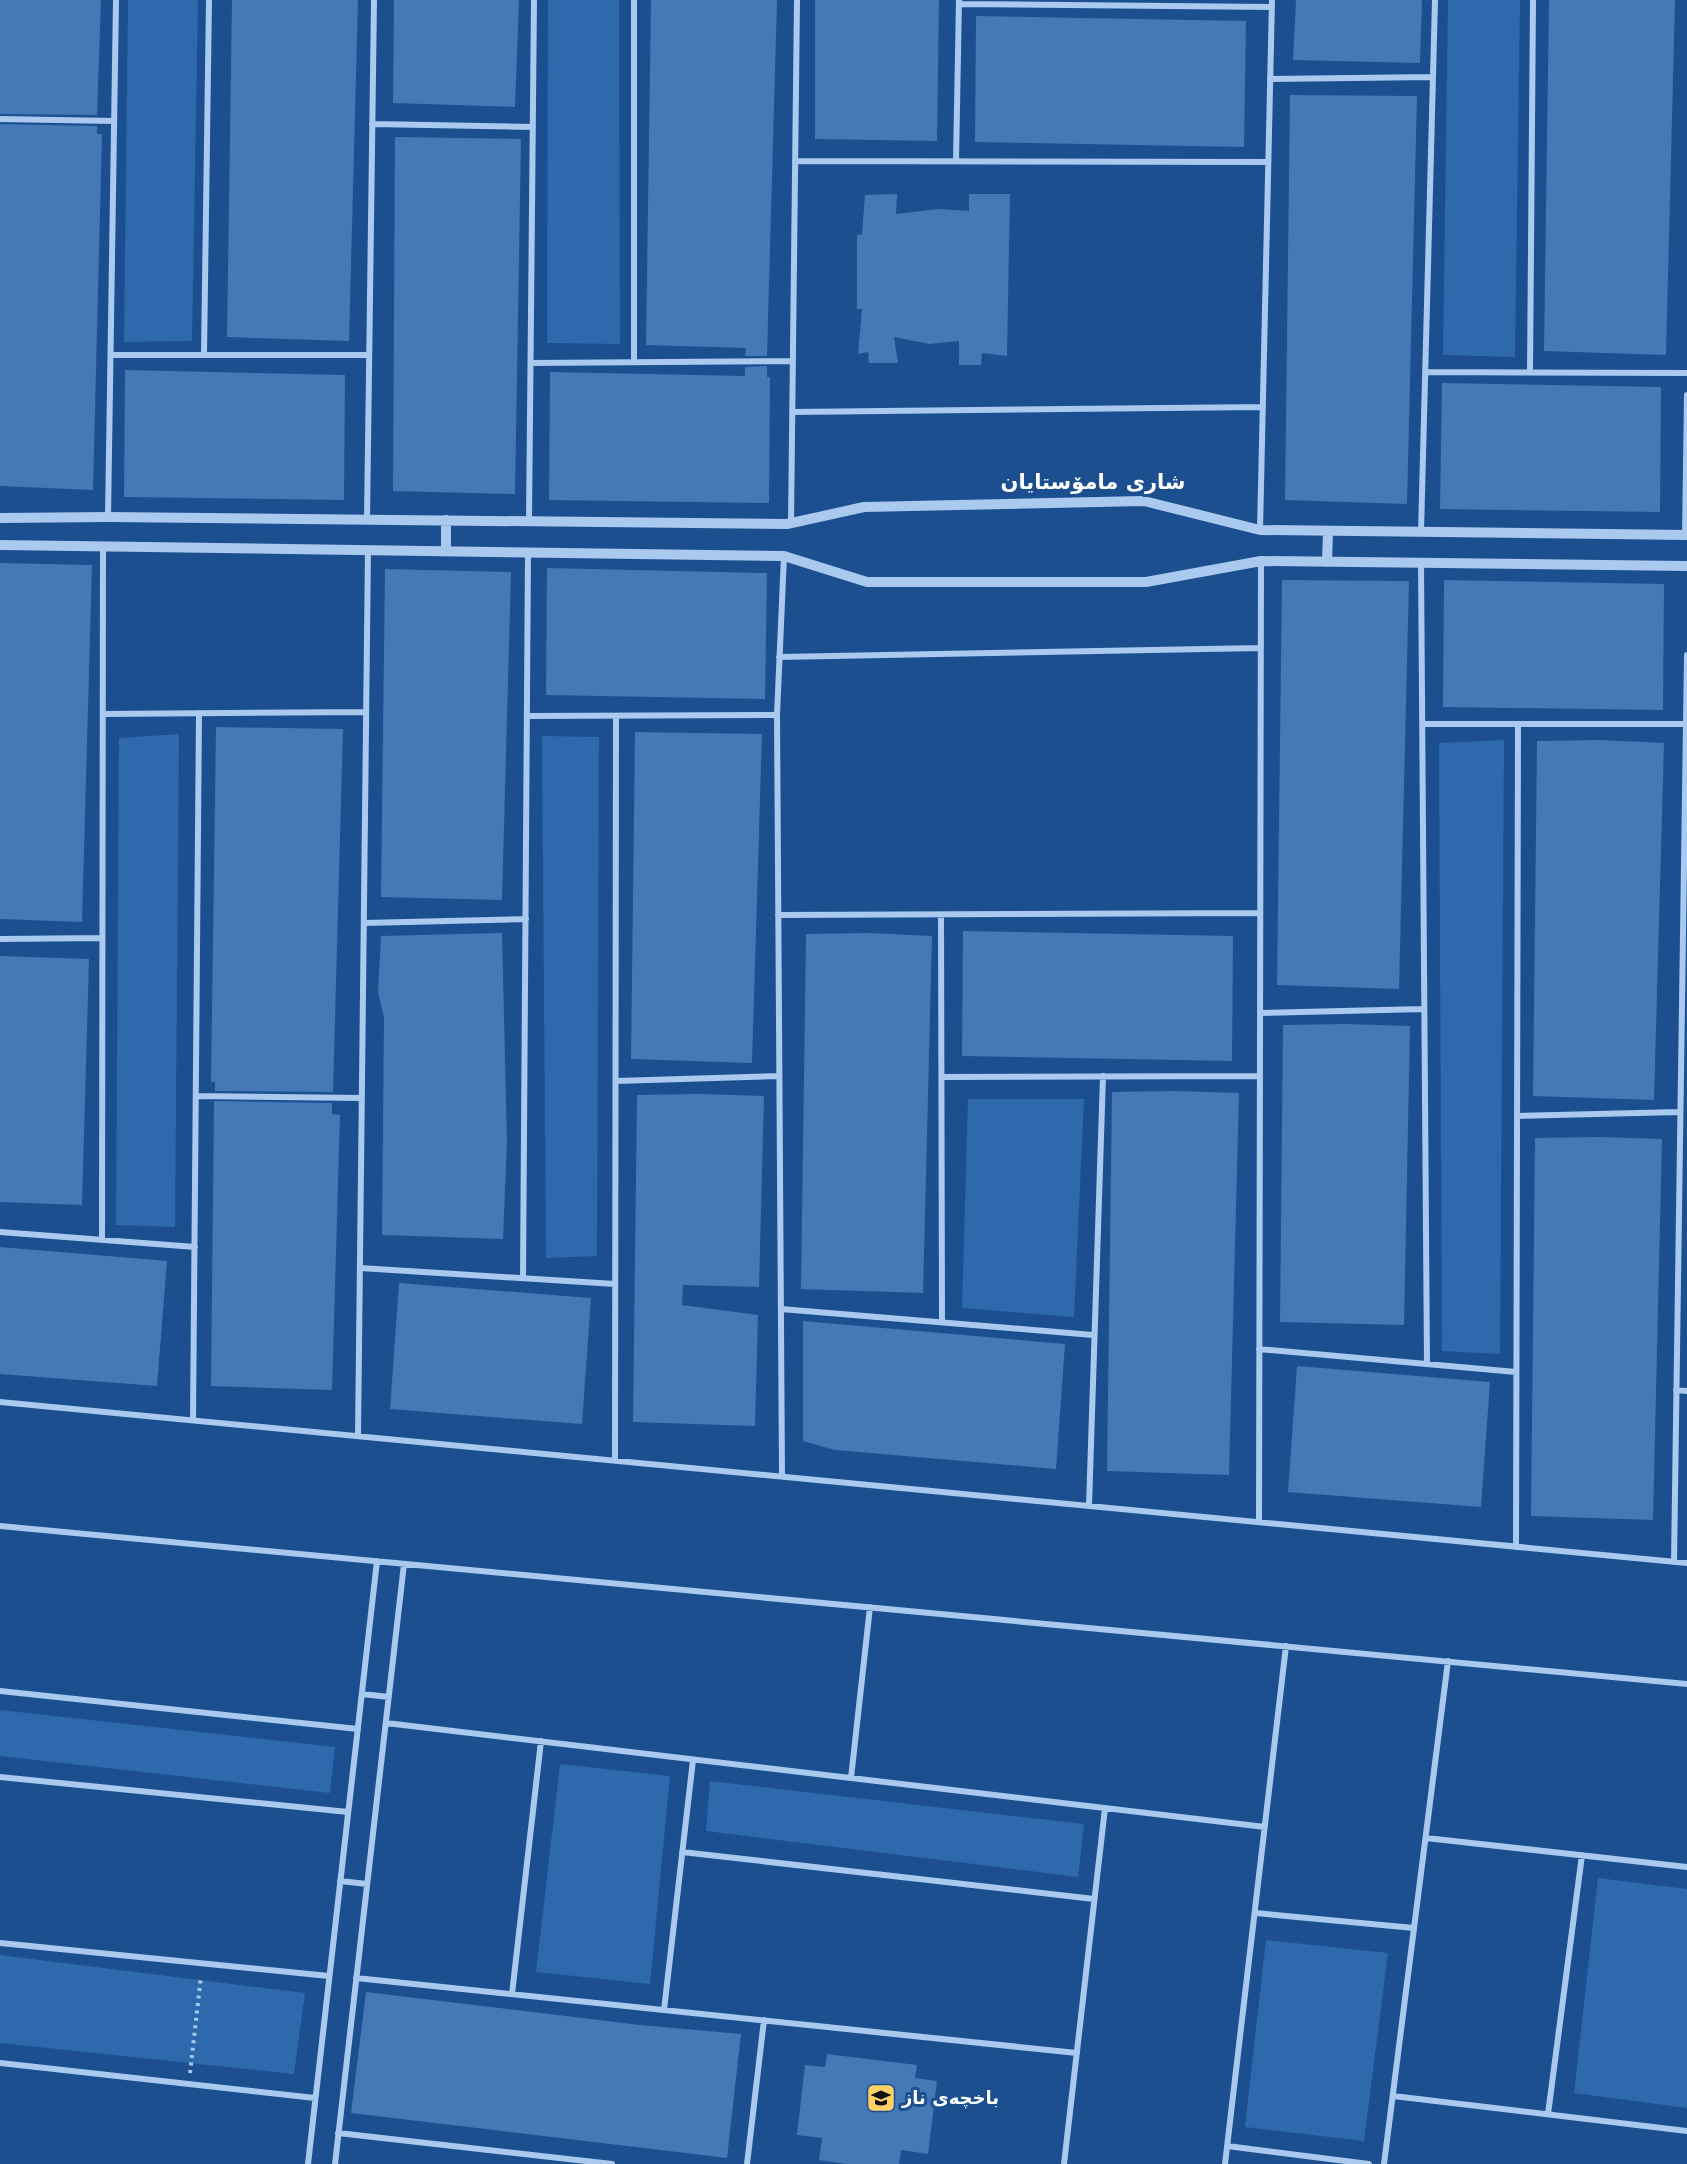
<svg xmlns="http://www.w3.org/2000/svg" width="1687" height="2164" font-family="'DejaVu Sans','Noto Naskh Arabic',sans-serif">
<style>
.green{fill:#2e69ad}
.building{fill:#4478b7}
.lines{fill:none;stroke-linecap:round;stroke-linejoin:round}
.path{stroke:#a9c9ee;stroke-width:4;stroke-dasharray:3 4.5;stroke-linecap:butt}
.minor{stroke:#a9c9ee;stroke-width:6}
.tertiary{stroke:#a9c9ee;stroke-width:10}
.labels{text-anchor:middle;stroke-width:6;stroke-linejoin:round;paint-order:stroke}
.poi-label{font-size:18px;font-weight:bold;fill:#fff;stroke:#1b4f8f;text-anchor:start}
.quarter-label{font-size:21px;font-weight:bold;fill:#fff;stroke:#1b4f8f}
</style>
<rect width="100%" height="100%" fill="#1b4f8f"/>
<!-- green -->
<path class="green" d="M128,0h70l-6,341 -68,1z
M548,0h71l1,344 -73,-1z
M1448,0h72l-5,357 -72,-2z
M179,734l-4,493 -59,-2 3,-487z
M542,736l57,1 -2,519 -51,2z
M1504,740l-4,614 -58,-3 -3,-608z
M968,1099h116l-10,218 -112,-9z
M0,1710l335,37 -5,46 -330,-37z
M560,1764l110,12 -20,208 -114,-12z
M710,1781l374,43 -6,53 -372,-46z
M1598,1878l89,11v219l-113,-15z
M1266,1940l122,13 -24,188 -119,-14z
M0,1955l305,38 -11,81 -294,-31z"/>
<!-- building -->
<path class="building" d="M0,0h101l-4,115 -97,-1z
M232,0h126l-9,341 -122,-4z
M394,0h125l-4,107 -122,-4z
M651,0h126l-10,356h-22l1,-8 -100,-3z
M815,0h124l-2,141 -122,-2z
M1296,0h126l-2,63 -127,-3z
M1549,0h126l-9,355 -122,-4z
M976,16l270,5 -2,126 -269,-5z
M1290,95l127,1 -10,408 -122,-4z
M0,124l97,2v8h5l-9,356 -93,-4z
M395,137l126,2 -6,355 -122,-3z
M897,194l-1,20 43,-5 30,2v-17h41l-3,162 -25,-3 -1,12h-22v-24l-30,3 -35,-7 4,26h-29l-1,-11 -10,2 4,-45h-5v-74l5,-1 3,-39z
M767,366v11h3l-1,126 -220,-3 1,-128 195,4v-9z
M125,370l220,5 -1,125 -220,-3z
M1442,383l219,4 -1,125 -220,-3z
M0,563l92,2 -10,357 -82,-3z
M547,568l220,5 -2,126 -219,-4z
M385,569l126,3 -9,328 -121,-3z
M1282,580l127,1 -10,408 -122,-4z
M1444,580l220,4 -1,126 -220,-3z
M216,727l127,2 -10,363 -118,-1v-9h-4z
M635,732l127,2 -10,329 -121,-4z
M1600,740l64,3 -10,357 -121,-4 4,-355z
M963,931l270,5 -1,125 -270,-5z
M502,933l5,210 -4,96 -121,-4 2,-218 -6,-25 3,-56z
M869,933l63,3 -9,357 -122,-4 5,-355z
M0,956l89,3 -7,246 -82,-3z
M1346,1024l64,2 -6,299 -124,-3 3,-297z
M1175,1091l64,2 -10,382 -122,-4 5,-379z
M700,1094l64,2 -5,191 -76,-2 -1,20 76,10 -3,111 -122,-4 4,-327z
M214,1101l118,2v11l8,1 -8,275 -121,-4z
M1598,1137l64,2 -9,381 -122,-4 4,-378z
M0,1247l167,14 -10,125 -157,-12z
M399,1283l192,15 -9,126 -192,-15z
M803,1321l262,23 -9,125 -221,-19 -32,-9z
M1297,1366l193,16 -9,125 -193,-15z
M366,1992l274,33 101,9 -14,124 -376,-45z
M827,2054l90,11 -2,13 22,3 -9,73 -27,-4 -2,14h-53l-27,-4 3,-22 -25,-3 8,-70 20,2z"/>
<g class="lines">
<!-- path -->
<path class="path" d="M190,2073l11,-97"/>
<!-- minor -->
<path class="minor" d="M634,0v362
M959,4l312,3
M1270,79l163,-2
M0,119l114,2
M372,124l161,3
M795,161l473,1
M956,161l3,-161
M111,355h258
M204,355l5,-355
M531,363l262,-2
M1426,372l261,1
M1530,372l3,-372
M792,412l471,-5
M108,517l8,-517
M367,520l7,-520
M529,521l5,-521
M791,523l6,-523
M1260,530l12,-530
M1421,532l14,-532
M1685,535l2,-140
M1421,563l6,801
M779,657l481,-9
M103,714l263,-2
M527,716l250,-1
M1423,724h263
M778,915l482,-2
M941,915l1,407
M364,923l162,-4
M0,939l102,-1
M1260,1013l164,-4
M942,1077l318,-1
M616,1081l163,-5
M196,1096l166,2
M1517,1116l163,-4
M0,1232l195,15
M102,1240l1,-694
M360,1268l255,16
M523,1278l5,-726
M781,1309l312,26
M1259,1349l257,23
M1676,1390l11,1
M0,1402l1687,161
M193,1420l6,-707
M358,1436l10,-887
M615,1460l1,-744
M782,1476l-5,-761 7,-159
M1089,1506l14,-430
M1259,1522l2,-961
M0,1526l1687,158
M1516,1547l2,-823
M1674,1562l13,-907
M0,1691l358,38
M362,1694l27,3
M386,1723l879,104
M0,1777l348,35
M851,1778l19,-171
M1426,1838l261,29
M682,1852l412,47
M340,1881l27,3
M1255,1913l159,15
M0,1943l329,33
M356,1978l721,75
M512,1994l29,-253
M664,2010l29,-250
M0,2063l315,35
M1393,2096l294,35
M1548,2114l34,-259
M338,2133l274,31
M1227,2146l142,18
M308,2164l69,-603
M335,2164l69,-600
M747,2164l17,-144
M1064,2164l41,-356
M1225,2164l61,-518
M1384,2164l64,-503"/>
<!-- tertiary -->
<path class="tertiary" d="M0,518l108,-1 679,7 77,-17 280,-6 116,29 427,5
M446,520v30
M0,545l784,11 83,26h279l115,-21 426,5
M1327,562l1,-31"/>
</g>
<!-- icons -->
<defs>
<g id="school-square" transform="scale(1.5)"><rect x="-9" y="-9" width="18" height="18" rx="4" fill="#ffd166" stroke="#1b4f8f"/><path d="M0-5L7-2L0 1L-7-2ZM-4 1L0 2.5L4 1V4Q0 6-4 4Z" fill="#111"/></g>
</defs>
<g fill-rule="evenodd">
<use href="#school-square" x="881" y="2098"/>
</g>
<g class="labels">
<!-- poi labels -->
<g class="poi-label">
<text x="902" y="2104">باخچەی ناز</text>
</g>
<!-- quarter labels -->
<g class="quarter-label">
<text x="1093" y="489">شاری مامۆستایان</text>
</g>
</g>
</svg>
